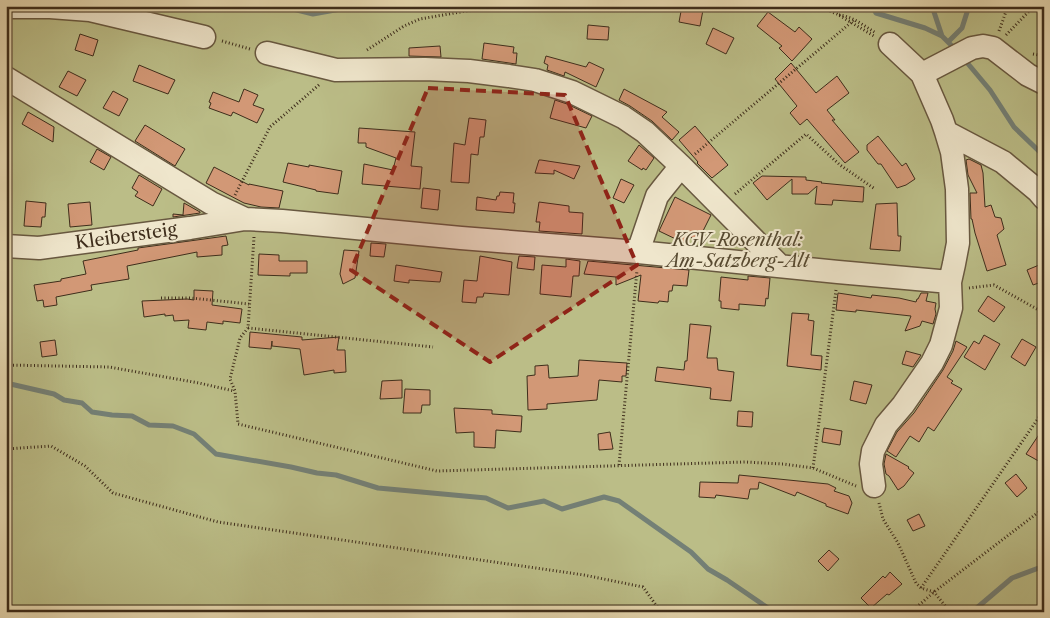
<svg xmlns="http://www.w3.org/2000/svg" width="1050" height="618" font-family="'Libre Caslon Text',serif">
<style>
.green{fill:#bbbd87;stroke:#7c7551}
.lines{fill:none;stroke-linecap:round;stroke-linejoin:round}
.stream{stroke:#748076;stroke-width:5}
.building{fill:#d29876;stroke:#3e2d1b}
.minor-casing{stroke:#685840;stroke-width:25}
.path{stroke:#3e2d1b;stroke-width:3;stroke-dasharray:1 2.5;stroke-linecap:butt}
.minor{stroke:#efe6cc;stroke-width:22}
.marked{fill:#8f2418;fill-opacity:0.2;stroke:#8f2418;stroke-width:4;stroke-dasharray:10 6;stroke-linejoin:round}
.labels{text-anchor:middle;stroke-width:4;stroke-linejoin:round;paint-order:stroke}
.street-label{font-size:18px;fill:#3e2d1b;stroke:#efe6cc}
.park-label{font-size:18px;font-style:italic;fill:#574a31;stroke:#efe6cc}
</style>
<rect width="100%" height="100%" fill="#e6d8b0"/>
<filter id="stains"><feTurbulence type="fractalNoise" baseFrequency=".004" numOctaves="4"/><feColorMatrix values="0 0 0 0 .2 0 0 0 0 .09 0 0 0 0 .02 0 0 0 .5 -.17"/></filter>
<radialGradient id="worn" r=".72"><stop offset=".6" stop-color="#630" stop-opacity="0"/><stop offset="1" stop-color="#630" stop-opacity=".3"/></radialGradient>
<!-- green -->
<path class="green" d="M6,6h1038v606h-1038z"/>
<g class="lines">
<!-- stream -->
<path class="stream" d="M281,6l32,8 44,-8
M872,6l4,7 49,15 17,8 13,13
M932,6l10,30
M949,41l13,-13 7,-22
M964,59l26,31 24,37 30,29
M6,383l48,11 10,6 18,3 10,9 20,3 20,1 17,9 24,1 21,8 22,20 75,13 26,6 19,2 42,13 108,10 22,10 36,-7 18,8 42,-12 15,4 72,51 17,17 19,11 41,28 8,4
M972,612l40,-34 32,-12"/>
</g>
<!-- building -->
<path class="building" d="M682,6l21,4 -3,16 -21,-4z
M768,12l27,20 4,-5 13,12 -20,22 -13,-13 3,-2 -25,-20z
M588,25l21,2 -1,13 -21,-1z
M713,28l21,10 -8,16 -20,-10z
M80,34l18,6 -5,16 -18,-6z
M484,43l30,4 -1,6h4l-1,11 -34,-5z
M440,46l1,11 -32,-1v-8z
M546,56l40,11 3,-5 15,7 -8,18 -31,-15 -1,4 -17,-6 1,-5 -4,-2z
M791,63l25,30 21,-17 12,17 -22,17 8,10h-3l27,32 -14,11 -38,-44 -7,6 -10,-12 7,-7 -22,-27z
M139,65l36,15 -7,14 -35,-13z
M68,71l18,9 -9,16 -18,-9z
M244,89l14,6 -5,10 11,4 -7,14 -24,-11 -2,4 -22,-8 2,-5 -2,-1 4,-10 26,10z
M624,89l43,23 -5,5 17,15 -7,8 -20,-19 -22,-15 -11,-6z
M113,91l15,8 -9,17 -16,-8z
M555,100l12,4 25,12 -6,12 -36,-10z
M28,112l26,15 -1,15 -31,-18z
M469,118l17,2 -2,17h-4l-2,18 -7,-1 -2,29 -18,-1 3,-39 11,2z
M145,125l40,24 -10,17 -40,-25z
M695,126l33,39 -16,13 -15,-15 1,-1 -19,-22z
M359,128l56,4 -4,34 11,1 -2,22 -58,-5 2,-20 29,6 3,-12 -30,-11v-4h-8z
M878,136l24,30 4,-3 9,16 -9,6 -9,3 -16,-24h-3l-11,-14v-5z
M639,145l15,13 -8,12 -3,-2 -1,2 -14,-9z
M97,149l14,8 -7,13 -14,-8z
M969,159l12,6 2,8 2,34 6,-2 4,12 6,1 3,11 -7,6 9,30 -19,6 -12,-38 -3,-14h-1l-1,-26h7l-9,-18 -2,-15z
M539,160h2l39,6 -6,13 -20,-9v4l-19,-1z
M288,163l21,4v-2l33,6 -4,23 -22,-3v-1l-33,-8z
M214,167l35,18v-1l34,7 -4,17 -18,-1 -17,-4 -38,-20z
M139,175l23,14 -9,17 -18,-10 3,-4 -6,-4z
M762,176l44,1v3l16,2 -1,1 43,4 -1,15 -30,-2 -1,5 -17,-1 2,-18 -9,8h-16v-15l-25,21 -14,-17z
M621,179l13,6 -10,18 -11,-5z
M423,188l17,2 -2,20 -17,-2z
M500,192l14,1 -1,10h2l-1,10 -38,-3 1,-13 19,3 1,-4h2z
M675,197l36,18 -13,26 -10,-5 -4,7 -25,-12z
M26,201l20,2 -1,14h-3l-1,10 -17,-1z
M90,202l2,23 -22,2 -2,-23z
M539,202l30,4v6l14,1 -1,21 -43,-3 1,-9h-4z
M184,203l16,9v1l-27,4v-3l10,1z
M897,203l1,33h3l-1,15 -30,-2 6,-45z
M226,236l2,9 -6,1v9l-25,2v-5l-70,14 2,13 -38,6 1,5 -36,7 1,8 -13,2 -1,-7 -6,1 -3,-16 27,-4v-2l25,-5 -3,-13 55,-11v-2z
M371,243l15,1 -2,13 -14,-1z
M344,250l15,1 -4,27 -12,6 -3,-10z
M259,254l20,1v6h28v12h-17v3l-32,-1z
M480,256l32,6 -3,33 -25,-2 -1,4h-6l-1,6 -14,-1 2,-22 13,1z
M519,256l16,1 -1,13 -17,-2z
M566,259l14,2 -1,15h-6l-2,21 -31,-3 2,-29 24,2z
M588,261l101,9 -2,16 -14,-1 -1,6h-3l-1,11 -9,-1 -1,2 -20,-2 3,-26 -25,10v-8l-32,-3z
M1044,263v18l-11,4 -6,-15z
M396,265l46,7 -2,10 -31,-2v3l-15,-2z
M748,276l22,2 -2,21 -2,-1 -1,8 -26,-2v6l-18,-2v-7h-2l2,-24 27,3z
M194,290l19,1 -1,14 30,4 -2,14 -17,-2v3l-16,-2 -1,8 -18,-2 1,-8 -15,1 -1,-6 -8,1v-2l-21,3 -2,-16 45,-2 7,1z
M838,293l33,5 1,-3 27,3 17,4 1,-3h1l3,-6h7l-2,8 10,2 -1,6 1,5 -3,10 -11,-3 -2,5 -15,5 6,-15 -55,-6v2l-20,-2z
M988,296l17,11 -11,15 -16,-11z
M792,313l17,1 -1,6 6,1 -3,34 11,1 -1,14 -34,-4z
M690,324l21,2 -4,32h10l1,12 16,2 -3,29 -21,-2 1,-11 -56,-7 2,-14 27,3 1,-9h2z
M250,332l52,5v3l37,-3 -2,13h8l1,22 -12,1v-3l-30,5 -4,-26 -28,-3v-5l-1,8 -22,-2z
M984,335l16,9 -15,26 -21,-13 10,-16 5,3z
M1022,339l14,8 -11,19 -14,-9z
M55,340l2,15 -15,2 -2,-15z
M956,341l11,6 -20,30 6,4 -2,2 11,6 -28,42 -6,-4 -9,15 -9,-6 -14,21 -9,-6 10,-19 17,-19 29,-43 10,-19z
M906,351l15,4 -8,12 -11,-3z
M579,360l48,3 -1,13h-4v6l-23,-2 -2,20 -50,4v5l-19,1 -1,-34 8,-1v-9l13,-1 1,13 29,-2z
M402,380v18l-22,1 2,-18z
M854,381l18,4 -6,19 -16,-4z
M405,389l25,1v15h-8l-1,8h-18z
M454,408l38,2v4l30,2 -1,16 -25,-2 -1,18 -21,-1v-15l-18,1z
M738,411l15,1 -1,15 -15,-1z
M1044,427v37l-18,-10z
M824,428l18,3 -2,14 -18,-3z
M610,432l3,17 -14,1 -1,-16z
M886,454l23,13 -1,1 6,5 -10,13 -6,4 -9,-14 -3,-2 -2,-10z
M1016,474l11,14 -10,9 -12,-14z
M739,475l89,9 8,4 -2,3 15,5 3,7 -4,11 -22,-8v-2l-29,-12 -2,4 -36,-14 -1,7h-8l-2,10 -32,-4 -1,3 -16,-1 1,-15 38,1z
M919,514l6,12 -12,5 -6,-11z
M829,550l10,9 -11,12 -10,-10z
M890,572l12,12 -13,11 -2,-1 -16,14 -10,-10 22,-22 2,2z"/>
<g class="lines">
<!-- minor casing -->
<g class="minor-casing">
<path id="minor" d="M6,7h44l40,3 114,27
M267,53l69,17 89,-1 44,2 40,5 26,4 37,12 51,25 22,15 36,34 99,100
M922,74l50,-26 11,-2 10,2 35,27 16,8
M6,78l205,125 34,16 37,2 179,17 177,14 200,20 112,10
M946,132l57,30 35,29 6,7
M6,246l33,2 151,-20 55,-9
M638,252l19,-56 7,-9 17,-21
M874,486l-3,-22 2,-13 13,-26 17,-20 29,-42 9,-18 10,-37 -1,-26 4,-18 4,-21 -1,-54 -5,-37 -6,-20 -4,-12 -20,-46 -32,-30"/>
</g>
<!-- path -->
<path class="path" d="M817,6l20,8 37,22
M839,15c13,1 25,11 37,18
M999,31l9,-25
M1006,35l28,-29
M222,41l28,8
M367,50l37,-24 16,-7 46,-8 61,-5
M1033,54l11,2
M695,154l159,-134
M735,194l71,-60 34,31 35,24
M235,195l35,-68 50,-43
M254,237l-6,91 -8,10 -10,41 5,12 3,33 199,47 308,-9 38,2 30,4 43,18
M969,288l25,-3 50,28
M161,298h30l58,6
M248,328l185,19
M6,365l103,2 90,16 35,8
M6,449l45,-3 34,20 28,27 105,29 366,53 59,12 18,25
M619,465l18,-195
M813,468l23,-178
M879,503l4,16 15,24 18,40 5,5 13,4 16,20
M921,588l123,-178
M911,612l23,-20 110,-84"/>
<!-- minor -->
<use href="#minor" class="minor"/>
</g>
<!-- marked area -->
<path class="marked" d="M428,88l137,7 72,170 -147,97 -139,-92z"/>
<g class="labels">
<!-- street labels -->
<g class="street-label">
<text transform="translate(126 236) rotate(-8)" y="6">Kleibersteig</text>
</g>
<!-- park labels -->
<g class="park-label">
<text x="738" y="246">KGV-Rosenthal:<tspan x="738" dy="21">Am-Satzberg-Alt</tspan></text>
</g>
</g>
<!-- margin -->
<rect width="1050" height="618" fill="none" stroke="#e6d8b0" stroke-width="25"/>
<rect x="8" y="8" width="1035" height="603" fill="none" stroke="#3e2d1b" stroke-width="2.5"/>
<rect x="12" y="12" width="1025" height="593" fill="none" stroke="#3e2d1b"/>
<rect width="100%" height="100%" filter="url(#stains)"/>
<rect width="100%" height="100%" fill="url(#worn)"/>
</svg>
